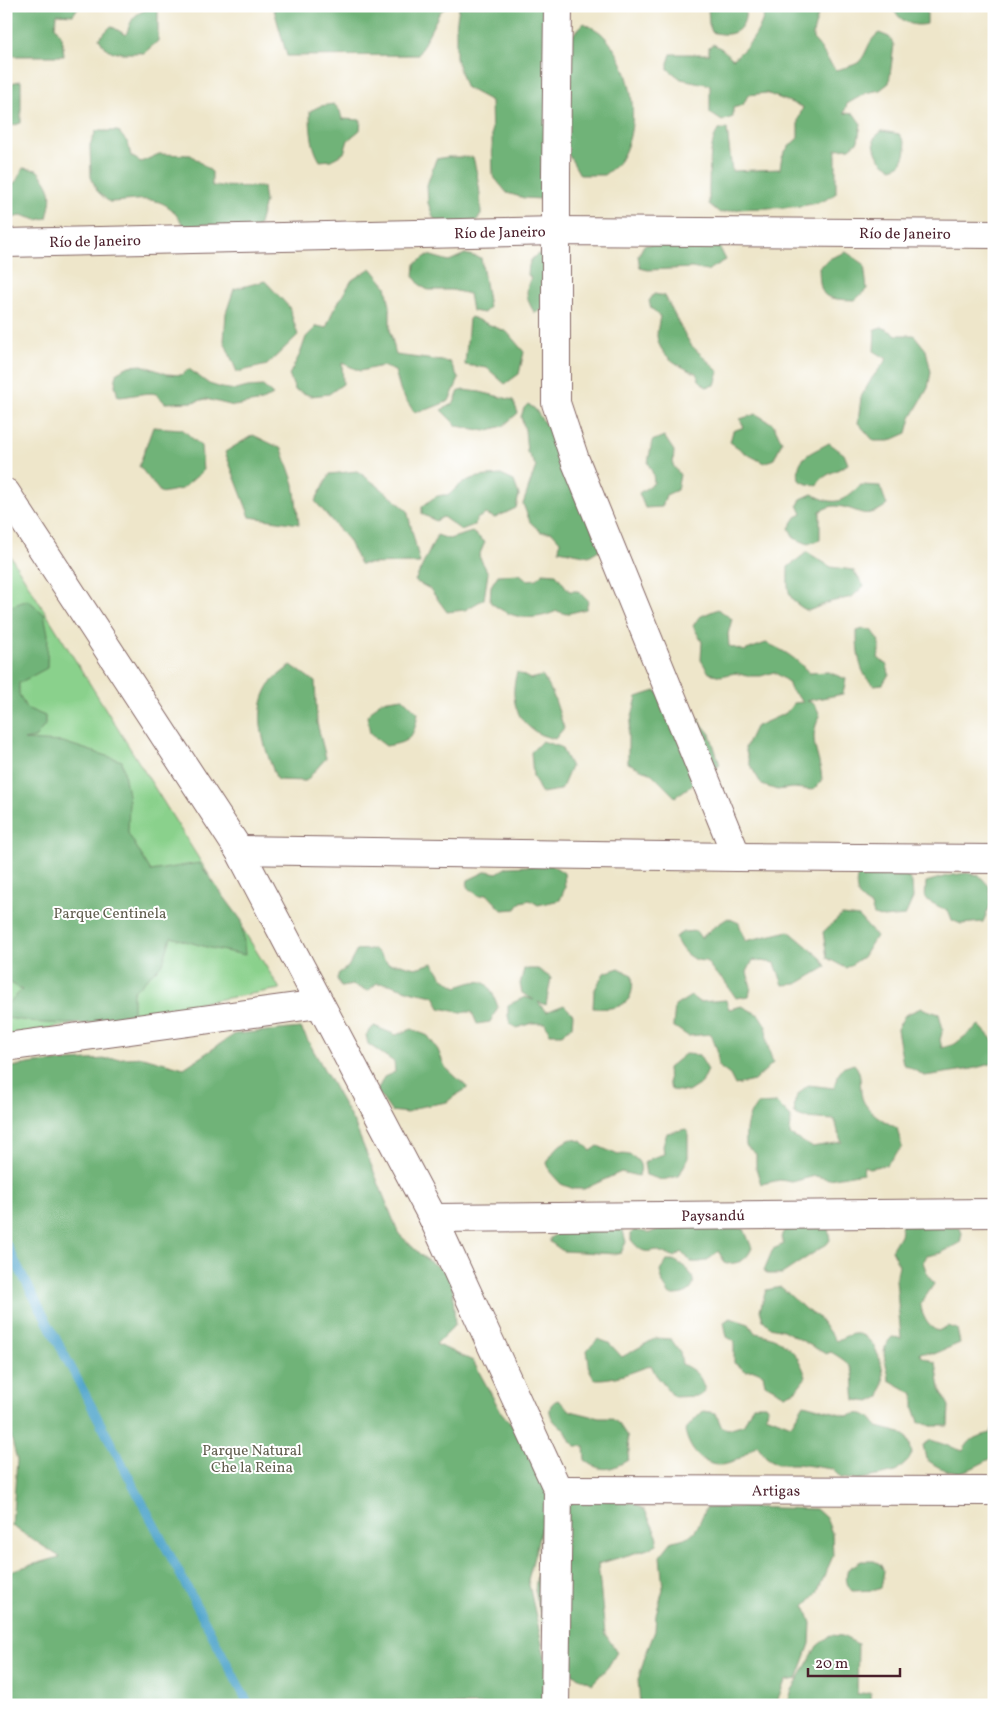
<svg xmlns="http://www.w3.org/2000/svg" width="1000" height="1711" font-family="Vollkorn,serif">
<style>
.green{fill:#8ad18c;stroke:#6a785c}
.forest{fill:#6fb378;stroke:#5c6952}
.lines{fill:none;stroke-linecap:round;stroke-linejoin:round}
.stream{stroke:#50a4cb;stroke-width:9}
.minor-casing{stroke:#836563;stroke-width:30}
.minor{stroke:#fff;stroke-width:28}
.labels{text-anchor:middle;stroke-width:4;stroke-linejoin:round;paint-order:stroke}
.street-label{font-size:15px;fill:#4a1f2b;stroke:#fff}
.park-label{font-size:15px;fill:#605d4d;stroke:#fff}
</style>
<rect width="100%" height="100%" fill="#fff"/>
<filter id="ink" filterUnits="userSpaceOnUse"><feTurbulence type="fractalNoise" baseFrequency=".02" numOctaves="2"/><feDisplacementMap in="SourceGraphic" scale="10" xChannelSelector="R" yChannelSelector="G"/><feConvolveMatrix kernelMatrix="1 2 1 2 8 2 1 2 1" color-interpolation-filters="sRGB"/></filter>
<filter id="wash" filterUnits="userSpaceOnUse"><feTurbulence type="fractalNoise" baseFrequency=".0096" numOctaves="4" result="noise"/><feDisplacementMap in="SourceGraphic" scale="20" xChannelSelector="R" yChannelSelector="G"/><feGaussianBlur stdDeviation="1.12" result="paint"/><feColorMatrix in="noise" values="0 0 0 0 0 0 0 0 0 0 0 0 0 0 0 0 0 1.4 0 .05"/><feComposite in="paint" operator="in"/></filter>
<g filter="url(#wash)">
<rect width="100%" height="100%" fill="#eee6ca"/>
<!-- green -->
<path class="green" d="M6,549l274,440 -274,47z"/>
<!-- forest -->
<path class="forest" d="M6,6h73l-6,9 -16,-1 -2,12 7,11 2,19h-58z
M273,6h175l-8,6 -22,43 -131,1z
M459,6h88l9,167 -15,26 -17,-1 -17,-5 -14,-17 -2,-75 -26,-14 -9,-29v-31z
M680,6h65c3,23 -11,33 -33,26l-3,-8 -1,-16h-28z
M760,6h57c4,11 -5,21 -4,33 10,9 13,21 23,31 6,-2 18,-4 23,-8 9,-9 8,-21 20,-29l10,4 5,8 -5,38 -9,7 -14,3 -19,11 -3,9 10,1 7,10 -3,17 -8,7 -14,1v44c-18,18 -71,14 -96,16 -7,1 -13,3 -20,4l-11,-9c0,-13 -1,-67 10,-74 1,0 7,-1 8,-1l5,42 48,-2c1,-16 7,-21 18,-31v-18l5,-13 -37,-14 -18,2 -5,10 -10,3v9l-11,4 -12,-8v-28l-29,-6 -13,-10v-6l3,-9h38v-7l4,-3 9,5 11,10c16,-13 25,-24 31,-44z
M891,6h36v18c-16,4 -28,-4 -36,-18z
M151,8l7,3v30l-14,12c-19,-1 -37,5 -45,-15l12,-12 15,9c6,-17 7,-21 25,-27z
M584,23c5,3 12,6 17,10 31,29 42,89 20,126 -3,6 -11,11 -17,16h-24l-14,-25 1,-109z
M21,81v42l-15,5v-42l9,-4z
M334,104l6,7 2,8 19,1 -1,10 -12,10 -4,13 -13,7 -11,1c-9,-14 -10,-33 -10,-50l10,-5z
M96,131h22l10,12 3,13 10,6 18,-8 32,1 21,17v14l51,1 2,15 -7,26 -38,6 -11,-10 -24,3c-5,-6 -10,-15 -15,-19 -17,-14 -41,-6 -61,-6l-12,-11 -6,-14 -1,-32z
M882,131l17,3c9,12 9,18 1,31l-8,3c-14,-7 -18,-16 -18,-30z
M447,157h26c5,20 8,37 8,58l-16,19 -18,-3 -13,-12 -6,-16 -1,-18 9,-26z
M23,168l14,2c16,19 16,24 10,48l-10,2 -16,-5 -15,6v-37l6,1 5,-5z
M716,240l10,20 -19,11 -15,-3 -44,2 -8,-2 -2,-12 6,-11z
M846,252l18,12 3,25 -12,11c-32,-1 -35,-1 -36,-33l12,-9z
M541,253l6,1 2,52 -14,7c-8,-11 -11,-23 -4,-35l-3,-3c1,-12 1,-17 13,-22z
M465,254l16,4 8,49 -5,6 -12,-2 -3,-17 -17,-4h-24l-7,-4 -7,-9 1,-13 13,-9 21,6z
M371,268l15,18 4,20v24l6,25 54,7 9,17 -10,22 -20,8 -15,3 -13,-20 -6,-21 -13,-5 -22,5 -18,-8 1,21 -14,10 -18,2 -16,-6 -6,-15 11,-21 6,-17 11,-11 9,2 7,-17 19,-31z
M265,281l24,26 9,28 -31,30 -30,7 -13,-31 2,-28 8,-24z
M654,294l11,2 15,30 11,19 28,27 -4,13 -9,2 -7,-7 -3,-7c-16,-6 -37,-17 -39,-37 0,-6 2,-14 3,-20l-9,-8 -2,-7z
M471,317l36,15 17,20 -5,22 -14,10 -18,-16 -22,-3 4,-46z
M882,327l15,8h17l12,15 5,22 -3,16 -17,30 -4,15 -18,8h-15l-16,-18 3,-26 11,-19 15,-19 -13,-8 1,-22z
M142,365l25,9 14,1 8,-6 20,15 13,4 14,2 12,-3 15,-1 10,9 -11,6 -28,5 -28,-7 -13,3 -28,1c-2,-2 -6,-7 -9,-9 -7,-3 -28,3 -38,3l-3,-12 2,-13 12,-6z
M464,390l16,2 33,8 5,13 -15,13 -18,5 -28,-5 -16,-16 13,-7 5,-12z
M528,404l7,5 10,15 12,11 18,61 27,52 -13,8 -30,-6 1,-9 -8,-9h-11l-11,-10 -7,-18 13,-38 -9,-14 -2,-22 -4,-13 3,-9z
M756,414l17,10 9,18 -8,17 -10,4 -17,-9 -17,-12 3,-11 11,-4 -4,-8z
M153,427l29,2 19,17 2,25 -21,18 -21,4 -22,-27z
M253,435l29,14 12,35 5,40 -49,-7 -25,-65z
M664,436l10,15 -1,14 7,10 -3,15 -11,5 -4,12 -17,1 -6,-15 15,-10 -1,-9 -5,-11 4,-22z
M829,443l15,11 4,10c-10,7 -25,10 -31,21l-10,-1 -8,-4c-4,-24 11,-26 30,-37z
M357,471l21,15 29,24 13,53 -60,1 -12,-24 -33,-39 15,-27z
M501,475l13,6 5,14 -3,13 -21,10 -9,-4 -8,4 -4,7 -13,5 -18,-13 -7,4 -14,-7v-7c10,-8 14,-13 27,-12 18,-19 27,-18 52,-20z
M861,485l19,1 7,19c-25,18 -28,2 -52,1 -5,0 -11,3 -15,5v29l-12,4 -14,-6 -5,-10 7,-11 6,-3 -4,-9 3,-6 11,-5c25,13 29,8 49,-9z
M472,532l13,10 -6,14 9,17 -4,26 -19,11 -18,2 -17,-23 -15,-8 22,-46 12,4z
M807,552l24,15 22,3 11,16 -12,11 -22,5 -22,9c-23,-12 -20,-21 -20,-44z
M543,573l13,1 13,17h9l10,10 -2,8 -20,5 -9,-3c-25,11 -46,8 -67,-9l1,-16 7,-11 22,-1 7,6 10,-1z
M28,600l16,14 4,20 -1,34 -28,15v11l7,14 19,8v9l-10,13 -11,2 39,2 59,19 7,40 -1,32 23,38 48,-8 43,58 3,34 -35,-7 -39,-11 -8,26 -30,29v21l-46,11 -44,-1 -37,-5v-13l16,-15 -16,-10v-372z
M718,609l14,10 -4,15 1,12 15,5 22,-8c18,7 31,16 43,30l19,-1 18,7 -3,15 -37,7c9,1 11,7 14,15 -14,26 1,39 2,65l-9,9 -20,-2 -16,2 -15,-5 -12,-20 -5,-17 10,-21 31,-14 8,-10 9,-1 -12,-12 -3,-8 -14,-10 -13,4h-14l-12,-3 -14,3 -12,-3 -8,-13 1,-18 -9,-16 6,-9z
M863,629l9,1c8,10 9,16 6,28l9,7 2,9 -6,10 -9,1c-16,-10 -17,-37 -17,-54z
M291,665l24,17 2,41 9,35 -20,23 -29,-1c-12,-31 -28,-70 -4,-100 5,-5 13,-10 18,-15z
M517,672l13,7 12,-3c12,14 16,35 22,52l-9,11c-6,-2 -14,-3 -19,-7 -22,-13 -26,-37 -19,-60z
M655,691l31,14 24,29 10,31 -45,32 -23,-23 -24,-11v-30l9,-36z
M403,698l15,15c-4,25 -8,29 -32,33l-16,-12 -3,-18 14,-15z
M542,741l19,6 10,20 -10,23 -20,3 -8,-17 -2,-24z
M552,865l12,8 1,15 -5,12 -22,5 -8,-5 -9,2 -5,7 -14,1 -15,-16 -8,2 -12,-9 1,-7 19,-9 10,2 10,-6z
M901,869l11,13 1,16 -8,18 -22,2 -9,-3 -3,-9c-14,-7 -16,-15 -14,-29l12,-7z
M966,873l13,2 11,12 1,17 -8,18 -22,2 -9,-4 -3,-8 -24,-13 1,-17 21,-6z
M842,915l17,2 17,19 -13,21 -17,11 -19,-10 -4,-26z
M728,918l11,5 6,18 44,-10 33,28 4,8 -29,17 -14,1 -8,-22 -22,-3 -6,12 4,15 -2,9 -13,2 -13,-19 -6,-4 -11,-14c-17,0 -25,-11 -31,-24l8,-5 13,-1 5,7 13,-11z
M374,949l15,15h11l15,4 18,-5 9,14 15,10c27,-10 31,-8 41,20l-8,15 -13,2 -5,-12h-14l-18,-4 -6,-12 -21,-4 -24,-8 -12,-1 -9,8 -15,-6 -12,2 -4,-8 2,-6 9,-6 9,-17z
M619,968l13,7c4,30 -12,35 -39,33l1,-17 10,-18z
M524,969h14l13,9 -5,27 -8,-3 8,10 18,-7 9,9 -1,12 -10,8h-12l-5,-11h-13l-15,5 -7,-4 -2,-8v-11l17,-8 9,3 -12,-7 -2,-9z
M691,996l8,6 27,-2 3,9 13,-3 17,9 7,11 1,17 6,20 -19,18 -19,4 -5,-10 -12,-9 -1,-16 -6,-16 -23,2 -15,-10 2,-20z
M921,1008l18,6 4,15 -3,11 2,8 13,-4 24,-19 15,16v22l-22,6 -47,7 -22,-12 -6,-35 8,-14z
M374,1026l22,9 16,-6 16,7 10,14 7,17 23,21 -15,9 -6,5 -28,5 -12,6 -16,-2 -14,-20 7,-14 11,-5 -1,-10 -26,-18 -2,-9z
M301,1028l54,97 44,109 23,22 30,21 3,48 -19,19 37,17 28,51 33,40 16,41 84,10 11,7 13,28 -1,6 -9,5 -50,15 7,70 12,18 -9,15 -16,17 -26,-14 -17,-17 -14,-62 8,-70 -15,59 19,87v38h-541v-133l54,-15 -48,-31 5,-66 -11,-42v-350l29,-5 108,-6 41,11 51,-34z
M685,1054l14,1 9,15 -6,13 -14,9 -16,-2 -3,-5 -1,-17z
M854,1064c9,9 5,22 8,34 4,13 23,24 35,30l5,19 -16,18 -17,3 -5,-2 -1,7 -34,6 -14,-3 -23,6 -12,-2 -19,4 -5,-16v-14l-10,-8c-1,-18 0,-27 11,-42l20,-1 14,14 -1,18 22,12 30,-5 -2,-3 -5,-19 -32,-2 -8,-3c-2,-16 1,-20 13,-30l26,3 3,-11 5,-9z
M686,1129l2,2v27l-9,18 -17,4 -16,-5 -2,-12 8,-5 12,-4 -1,-9 4,-12z
M572,1139l10,2 9,10 7,-5 20,9c13,-4 29,8 20,21l-17,-4 -37,17h-10l-13,-5 -11,-12 -3,-9c6,-12 12,-20 25,-24z
M710,1218l12,13 11,-4 11,2 8,19c-6,13 -12,15 -26,16l-8,-13c-9,10 -15,12 -27,11l-9,-10 -7,5 -20,-7c-12,4 -16,-1 -24,-10v-6l3,-4 16,3 14,-7z
M615,1220l8,11 3,11 -5,11 -4,1 -54,-3 -13,-9v-4l19,-12z
M819,1221l9,7 2,12 -3,4 -45,30h-15l-3,-4 9,-21 11,-5 -3,-6c4,-18 22,-16 38,-17z
M902,1223l57,4 3,6 -2,10 -19,10 -14,3 -4,6 4,11 7,11 -14,21c3,11 7,22 18,26l10,-5 9,3 3,14 -26,11 -14,-2 1,4 15,7 4,26 9,17 -1,20h-16l-13,-4 -5,-14v-14l-25,-14c-1,-18 -12,-28 3,-43l9,1 -5,-59 3,-14 -8,-15 9,-15z
M673,1260c26,11 29,37 -3,35l-7,-11 -3,-13 7,-10z
M781,1287l25,23 12,7 18,24c6,-3 14,-8 22,-7 16,2 27,33 25,48 0,5 -2,10 -3,15l-10,5 -15,-2c-4,-30 5,-31 -24,-48l-5,2 -43,-24 -13,-3 -7,-7 -3,-10 6,-20z
M730,1318l19,6 6,9c27,4 43,18 51,44l-10,13 -11,5 -20,-11 -2,-10 -9,-4 -8,1 -12,-8v-22l-7,-4 -3,-15z
M656,1338l15,1 9,13 2,12c14,7 19,11 23,27l-6,5 -25,1 -18,-22 -5,-10c-18,7 -37,15 -57,14l-4,-8 -3,-21 11,-11 11,4 13,14z
M558,1400l13,11 28,7h12l8,6 8,12 2,15 -1,9c-17,10 -27,13 -43,0l-1,-14h-8l-5,-4 -7,-14c-13,-4 -21,-23 -6,-28z
M804,1404l44,12c13,-5 23,-2 29,11l24,6 5,3 4,8 2,10 -4,7 -12,11 -39,8 -16,-2 -9,-9 -34,-5h-21l-11,-7 -9,-12c-8,5 -14,12 -22,16 -26,13 -46,-8 -50,-31l18,-19 13,2 5,13 7,3 16,-5 9,-19h12l3,4 -2,6 25,10z
M994,1425v32c-30,15 -38,24 -68,2l-3,-14 8,-5 32,11c8,-14 13,-14 28,-18z
M739,1507l77,2 10,9 6,15 1,23 -16,37 -12,13 6,17 -1,21 -13,35 -12,2 -7,18 2,6h-140l-2,-25 7,-24 10,-25 1,-17 7,-25 -3,-33 12,-15c25,-4 24,-12 34,-33z
M861,1561h13l6,3 4,7 -3,17 -5,2 -24,1c-6,-6 -7,-14 -4,-22z
M831,1635l11,1 16,8 -1,50 14,-1 1,12h-85l5,-15 25,-44z"/>
<g class="lines">
<!-- stream -->
<path class="stream" d="M6,1244l243,461"/>
</g>
</g>
<g filter="url(#ink)">
<g class="lines">
<!-- minor casing -->
<g class="minor-casing">
<g id="minor">
<path d="M558,6l-2,167v230l19,57 162,397"/>
<path id="s1" d="M6,243l550,-12 438,3"/>
<path d="M6,493l233,357 194,368 125,272 -3,215"/>
<path d="M239,850l498,7 257,2"/>
<path d="M6,1047l313,-43"/>
<path id="s2" d="M433,1218l561,-5"/>
<path id="s3" d="M558,1490l436,1"/>
</g>
</g>
<!-- minor -->
<use href="#minor" class="minor"/>
</g>
</g>
<g class="labels">
<!-- street labels -->
<g class="street-label">
<text dy="5" stroke="none"><textPath href="#s1" startOffset="494">Río de Janeiro</textPath></text>
<text dy="5" stroke="none"><textPath href="#s1" startOffset="899">Río de Janeiro</textPath></text>
<text dy="5" stroke="none"><textPath href="#s1" startOffset="89">Río de Janeiro</textPath></text>
<text dy="5" stroke="none"><textPath href="#s2" startOffset="280">Paysandú</textPath></text>
<text dy="5" stroke="none"><textPath href="#s3" startOffset="218">Artigas</textPath></text>
</g>
<!-- park labels -->
<g class="park-label">
<text x="110" y="918">Parque Centinela</text>
<text x="252" y="1455">Parque Natural<tspan x="252" dy="17">Che la Reina</tspan></text>
</g>
</g>
<!-- margin -->
<rect width="1000" height="1711" fill="none" stroke="#fff" stroke-width="25"/>
<!-- scale -->
<path d="M808 1668v8h92v-8" fill="none" stroke="#4a1f2b" stroke-width="2.5"/>
<text x="815" y="1668" font-size="15" fill="#4a1f2b" stroke="#ffffff" stroke-width="4" paint-order="stroke">20 m</text>
</svg>
